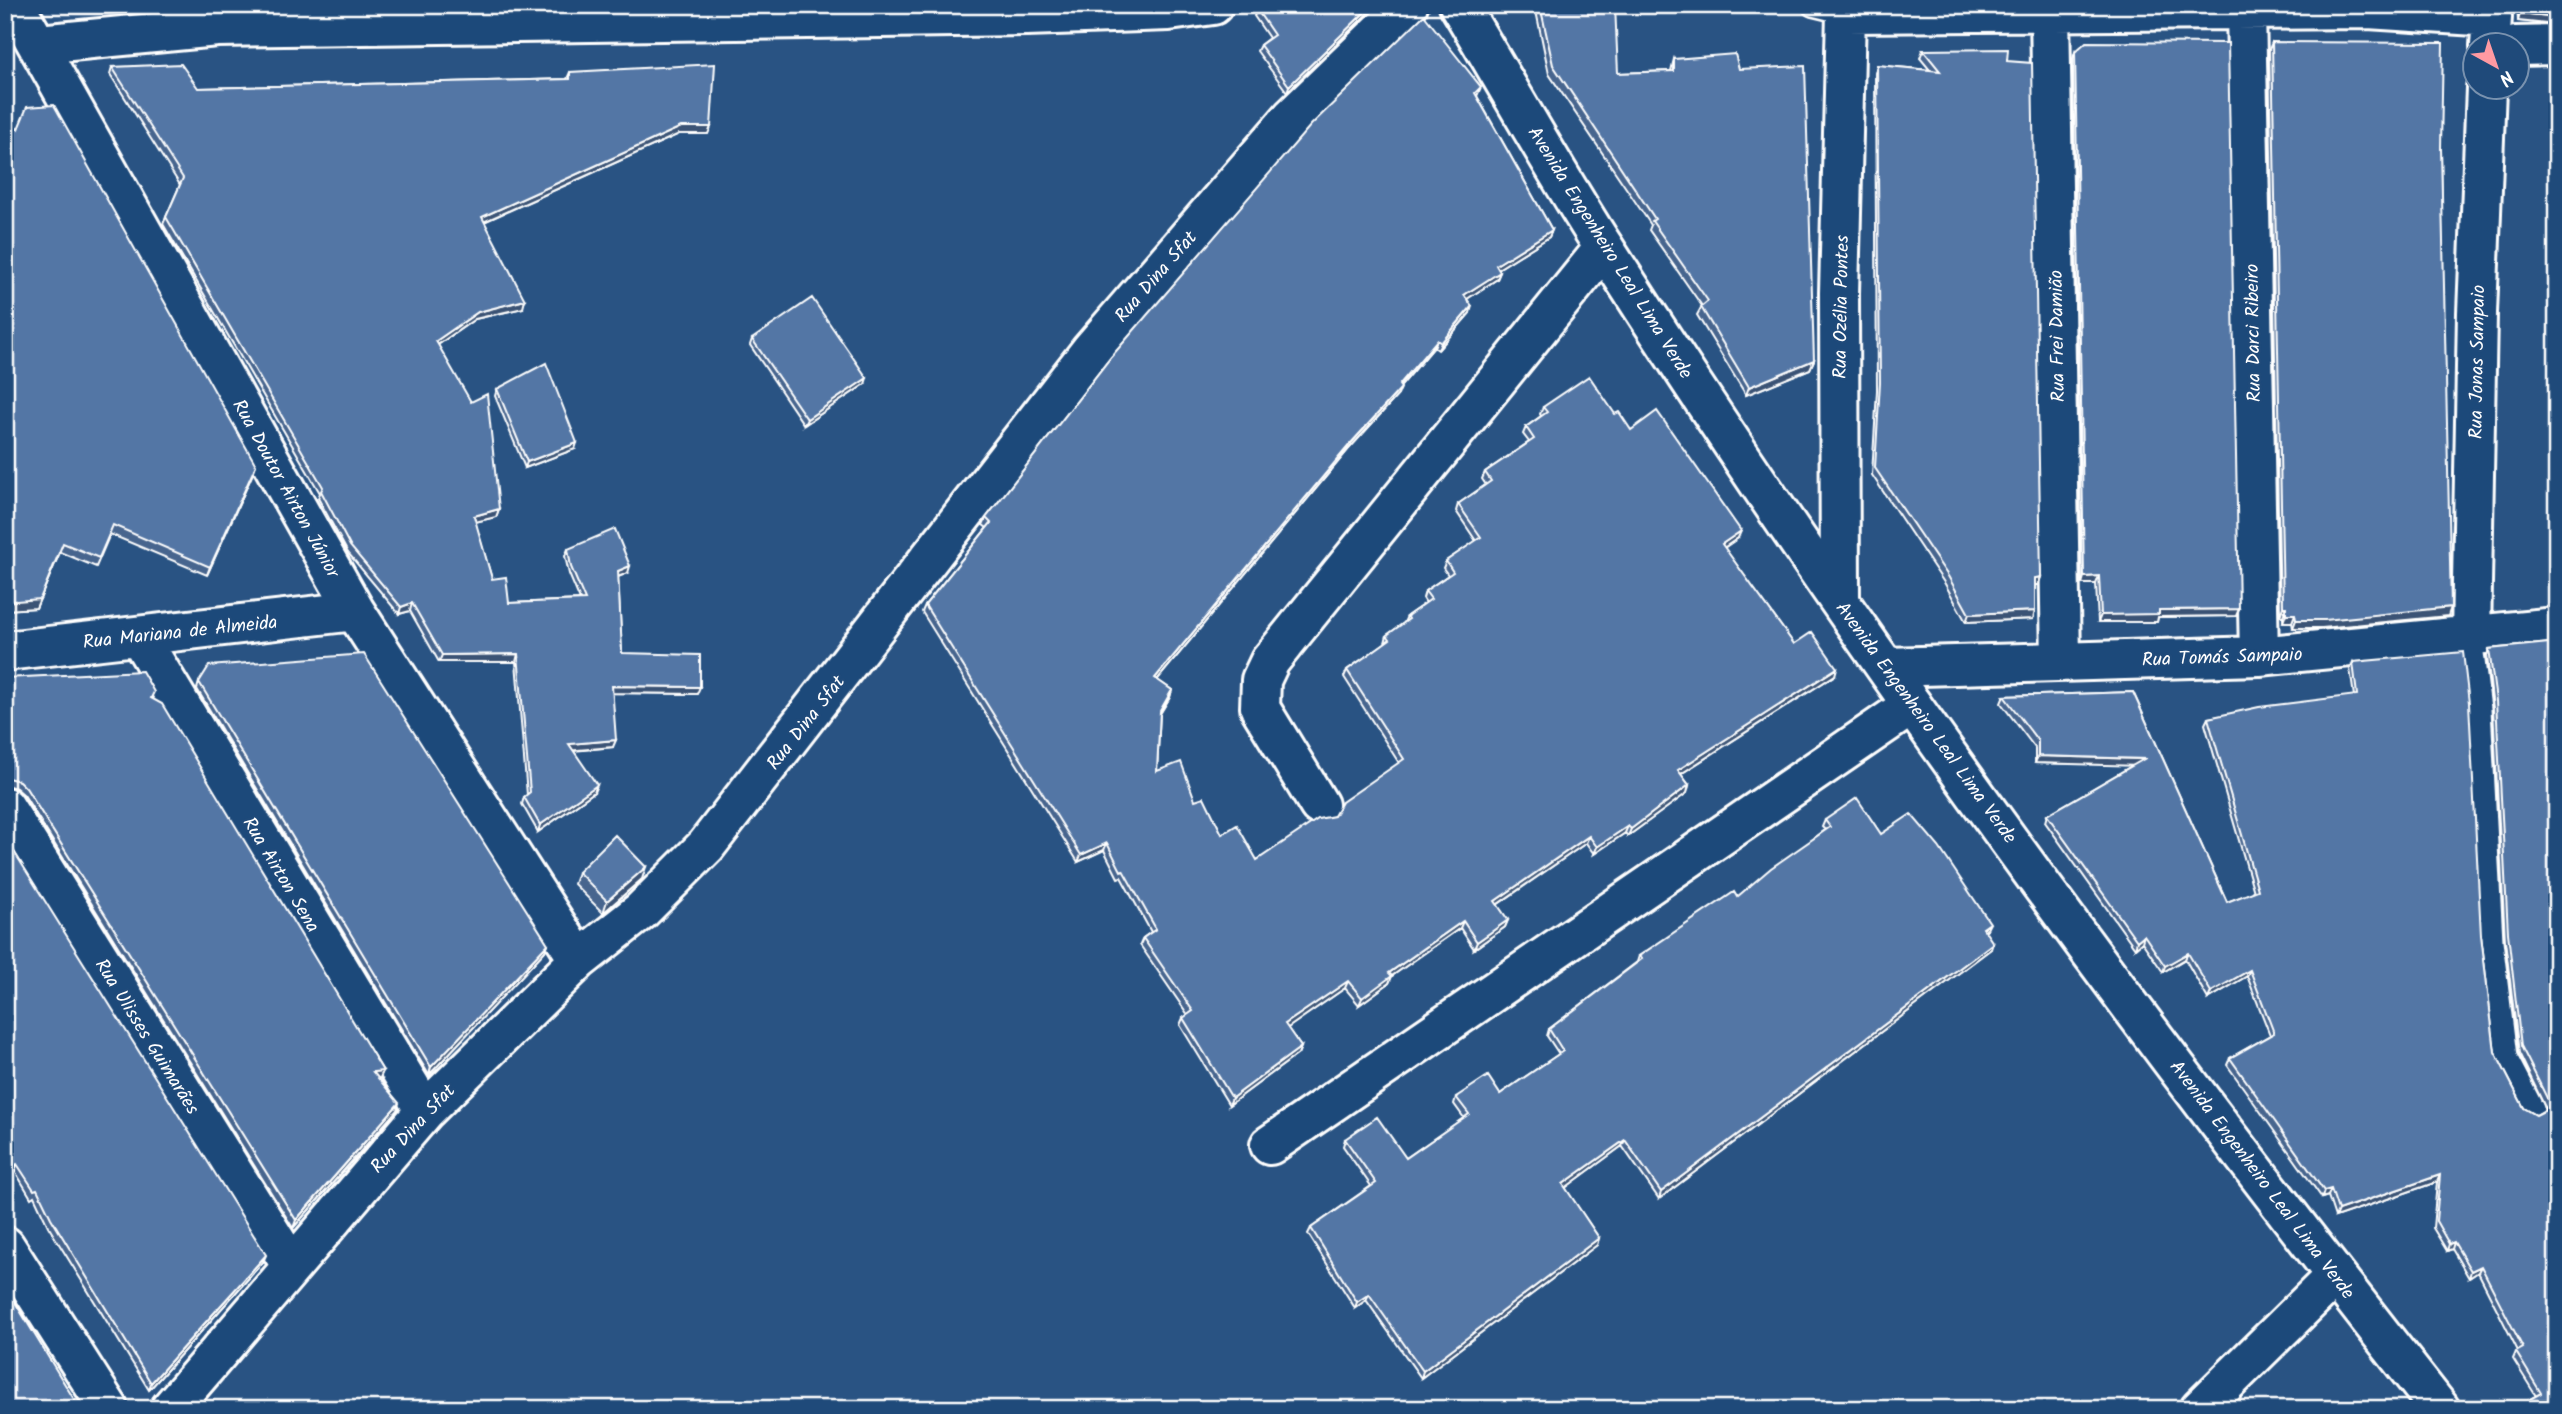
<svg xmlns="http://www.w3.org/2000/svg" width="2562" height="1414" font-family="Kalam,sans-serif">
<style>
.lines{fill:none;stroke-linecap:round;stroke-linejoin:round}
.lane-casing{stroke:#fff;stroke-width:26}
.street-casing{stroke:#fff;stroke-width:44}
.secondary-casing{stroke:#fff;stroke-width:44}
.lane{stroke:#1f4a7a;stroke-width:21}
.street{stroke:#1f4a7a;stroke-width:38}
.secondary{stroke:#1f4a7a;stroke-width:38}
.wall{fill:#47658e;stroke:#fff;stroke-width:2}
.shaded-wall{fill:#3a5374;stroke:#fff;stroke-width:2}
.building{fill:#5376a5;stroke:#fff;stroke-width:2}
.labels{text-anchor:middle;stroke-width:5;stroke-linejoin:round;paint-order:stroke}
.street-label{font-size:19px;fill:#fff;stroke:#1f4a7a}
</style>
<rect width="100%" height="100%" fill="#295383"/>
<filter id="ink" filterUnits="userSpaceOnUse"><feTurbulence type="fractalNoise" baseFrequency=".0143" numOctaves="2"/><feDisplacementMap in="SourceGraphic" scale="14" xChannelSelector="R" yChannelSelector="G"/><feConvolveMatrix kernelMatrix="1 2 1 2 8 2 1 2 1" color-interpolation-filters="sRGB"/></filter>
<g filter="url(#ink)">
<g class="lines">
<!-- lane casing -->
<g class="lane-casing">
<path id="lane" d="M1813,5l33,8
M2471,637l9,72 12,232 14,116 27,52"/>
</g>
<!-- street casing -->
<g class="street-casing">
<path id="street" d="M15,5l340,606 224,349
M2246,10l13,646
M2050,11l11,650
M39,44l178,-17 810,-11 142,-5 44,-6
M2516,46l41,-1
M1840,601l-1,-308 7,-280 522,-4 124,8 -2,29
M139,636l286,475
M2471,637l6,-324 9,-225
M5,651l350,-40
M1886,667l373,-11 298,-29
M1319,805l-59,-97 1,-28 9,-19 334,-413
M5,807l286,458
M1270,1145l642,-440
M5,1246l104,163
M170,1409l255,-298 154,-151 62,-49 65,-65 385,-496 201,-233 116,-112
M2200,1409l135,-133"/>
</g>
<!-- secondary casing -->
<g class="secondary-casing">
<path id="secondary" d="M1459,5c49,81 95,165 146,244 256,401 540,786 835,1160
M5,6l1,-1"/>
</g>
<!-- lane -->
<use href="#lane" class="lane"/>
<!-- street -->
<use href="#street" class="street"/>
<!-- secondary -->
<use href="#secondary" class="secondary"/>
</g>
<!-- wall -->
<path class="wall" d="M1538,5h2l78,68 53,-2 3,-12 140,301 -4,9 -64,26 -49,-80 5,-9 -53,-76 2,-5 -102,-151 -13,-63z
M2517,5h40v20l-39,-4z
M1257,10l112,2 -82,80 -30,-41 3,-6 9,-7 -15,-22z
M2272,42l169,107 7,467 -126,12h-29l-1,-6h-9v-6h-3l-11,-566z
M1923,50l84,11 34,516 -3,8h-3l-2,34 -67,3 -21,-38 -73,-109 5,-85 -2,-317 2,-8 53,5 -10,-12z
M2075,52l161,564 -78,1 -1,5h-59l-2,-38h-14l-9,-525z
M112,67l86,21 369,-9 3,-7 138,62h-29l-195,88 39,86 -48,11 -37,26 61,164 -3,8 -21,5 17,57 17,24 71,-3 -11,-26 -4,-18 3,-7 60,24 -10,4 4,76 75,41 -85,-1 1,54 -40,4 21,41 -56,40 -16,-28 2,-7 3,-2 -11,-133h-77l-29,-51 -11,3 -51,-61 -30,-55 2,-5 -157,-269 17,-39 -70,-111z
M1481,87l-4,9 75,134 -3,7 -51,32 2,3 -3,7 -30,20 3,14 -32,37 -4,-3 -34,40 -2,8 -50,55 -191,230 15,10 -2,7 -10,17 -3,57 38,29 27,34 35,26 77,-44 65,-53 -55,-86 3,-7 38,-27 2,-8 17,-12 3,-7 19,-13 -3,-5 2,-7 23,-16 -5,-7 3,-7 30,-20 -20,-30 2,-7 28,-19 -4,-6 3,-7 44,-30 -6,-8 3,-7 15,-11 -1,-2 3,-7 72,7 123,124 -14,10 70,96 41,31 -154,99 8,11 -2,8 -59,43 -3,-3 -31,21 -8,-11 -89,62 11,15 -3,7 -31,22 -14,-21 -68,48 -3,7 -30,22 -14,-17 -58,40 14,19 -3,7 -69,51 -49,-80 3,-7 5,-3 -48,-70 3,-7 8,-6 -30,-55 -3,1 -14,-28 -26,12 -156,-250 3,-7 62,-77 -4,-3 3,-7z
M5,139l248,334 -46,102 -97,-41 -14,33 -36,-15 -24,56 -31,2z
M752,339l113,45 -61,41 -54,-80z
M497,389l78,60 -50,19 -30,-72z
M2549,643l8,766h-28l-2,-3 3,-7 6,-3 -23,-37 3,-7 2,-1 -40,-79 -9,6 -17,-29 -5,2 -14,-23 4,-46 -102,35 -7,-21 -6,2 -95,-133 3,-7 40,-23 -23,-59 -39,23 -23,-40 -22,13 -21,-30 -7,6 -90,-126 2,-7 86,-50 -98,-2v-15l-34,-45 3,-7 129,-4 94,210 27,-10 -49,-168 3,-6 146,-22 -4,-27 3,-7 128,273 14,117 29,56 12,7 10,-6 -27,-56 -14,-113 -12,-232 -6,-52 2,-7z
M5,678l147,21 231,372 -4,8 18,31 -104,118 -269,-433 -8,-7 -11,-3z
M199,682l349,262 -3,7 -116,124 -232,-386z
M1825,820l56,14 106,95 -2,2 6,18 -332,250 -37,-53 -57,42 34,50 -2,7 -176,133 -55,-78 -11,8 -47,-74 3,-6 60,-42 -28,-40 2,-7 61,19 58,-40 -10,-14 2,-7 44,-3 59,-40 -12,-18 2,-7 88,-67 2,-6 98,-59 88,-67 -3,-3z
M5,837l258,425 -114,128 -101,-164 -14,-30 -3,2 -16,-27 -7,4 -3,-4z
M578,872l64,7 -39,34 -29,-29z"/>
<!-- shaded-wall -->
<path class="shaded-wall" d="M1371,6l-2,6 -82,80 2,-6z
M2520,14l37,4v7l-39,-4z
M681,127h30l-3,7h-29l-200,90 3,-7z
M1552,230l-3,7 -56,35 3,-7z
M1500,272l-3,7 -36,24 3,-8z
M525,300l-2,8 -48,11 -42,29 3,-7 42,-29z
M1472,306l-2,7 -32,37 3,-7z
M1437,340l-3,7 -38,45 3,-7z
M1814,360l-4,9 -64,26 3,-8z
M867,378l-2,6 -61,41 3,-6z
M1401,388l-3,7 -50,55 -195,235 2,-7 196,-235z
M577,443l-2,6 -50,19 2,-6z
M256,465l-3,8 -46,102 3,-8z
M499,509l-3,8 -25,6 3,-7z
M1741,531l-3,7 -19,13 3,-7z
M60,552l-24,56 -31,2v-8z
M630,566l-2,7 -13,5 3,-7z
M2099,576l-3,8h-14l2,-7z
M2041,577l-3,8h-6l3,-7z
M412,603l-2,8 -11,3 2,-7z
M2283,607h3l-3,9h-3z
M2451,607l-3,9 -126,12h-29l3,-8z
M2239,609l-3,7 -78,1 -1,5h-59l3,-7 58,-5z
M2035,611l-2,8 -67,3 3,-8z
M2286,614h9l-3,8h-9z
M518,654l-2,8h-77l3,-7z
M1837,668l-2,7 -159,102 2,-7z
M612,686l88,1 -3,7 -88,-1z
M1172,690l-2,7 -13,21 3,-7z
M616,740l-3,7 -47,4 3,-7z
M2038,756l106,3 -3,7 -106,-3z
M597,785l-3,7 -56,40 2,-7z
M1689,785l-2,8 -59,43 3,-7z
M1628,826l-3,7 -31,21 3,-7z
M1589,836l-3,7 -94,65 3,-7z
M1107,843l-3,7 -26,12 3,-7z
M646,867l-4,12 -39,34 4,-12z
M1508,920l-3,7 -31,22 3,-7z
M1463,921l-3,7 -68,48 -3,7 -30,22 3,-7 27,-25z
M1990,923l-3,6 -7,5 3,-6z
M2144,935l-2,7 -7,6 2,-7z
M1993,943l-2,6 -332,250 2,-7z
M548,944l-3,7 -116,124 2,-8z
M2188,953l-3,6 -22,13 2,-6z
M2250,970l-3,6 -39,23 3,-7z
M1348,981l-3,7 -63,44 3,-8z
M1301,1047l-3,7 -69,51 3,-7z
M383,1071l-3,7 -9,1 2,-7z
M399,1103l-2,7 -104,118 3,-8z
M1625,1140l-3,6 -61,45 2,-7z
M17,1164l-2,7 -7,4 2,-7z
M2440,1175l-3,7 -102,35 3,-7z
M2331,1189l-3,7 -6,2 2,-7z
M1599,1238l-2,7 -176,133 2,-7z
M2454,1242l-2,7 -5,2 2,-7z
M266,1255l-3,7 -114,128 2,-7z
M2481,1266l-3,6 -9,6 2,-7z
M1369,1294l-3,6 -11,8 2,-6z"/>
<!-- building -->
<path class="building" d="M1293,5l78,1 -82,80 -29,-41 14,-10 -17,-25z
M1540,5h75l3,68 56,-2v-12l61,-5 4,15 66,-3 9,294 -65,27 -48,-80 7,-6 -56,-80 3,-2 -102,-154z
M2520,5h37v13l-37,-4z
M1424,15l57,72 -6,6 77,137 -56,35 4,7 -36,23 8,11 -31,37 -4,-3 -38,45 2,3 -50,55 -196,235 17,12 -12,21 -3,60 24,-9 14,38 9,-3 18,37 15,-9 20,35 61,-41 16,-3 8,-14 62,-43 -57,-89 43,-31 -3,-4 22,-16 -2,-3 24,-17 -6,-8 28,-19 -7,-11 35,-24 -23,-33 33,-23 -6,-9 49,-33 -8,-12 21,-15 -4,-5 46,-31 26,38 4,-2 12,18 26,-19 84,120 -19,13 72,100 18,-12 25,36 -159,102 11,15 -58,44 -3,-3 -31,21 -8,-11 -94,65 13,19 -31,22 -14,-21 -74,52 3,3 -30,22 -14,-17 -63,43 16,23 -69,51 -49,-80 10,-7 -50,-73 13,-9 -33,-59 -2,1 -14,-28 -26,12 -156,-250 66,-82 -5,-5 125,-161 200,-232z
M2086,42l142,1 11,566 -80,1v4l-58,1 -2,-39 -15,1 -9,-525z
M2272,42l171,1 -2,106 10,458 -126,13h-29l-1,-6h-9v-7h-3z
M2008,49l-1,12 25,2 9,514 -6,1v33l-66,3 -21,-38 -73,-108 5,-86 -3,-317 63,6 -17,-21z
M181,64l17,24 372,-9v-7l145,-8 -4,63h-30l-199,90 43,83 -47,12 -42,29 35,61 16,-8 12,115 -25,7 18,63 14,-2 3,26 76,-3 -14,-33 -3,-18 47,-20 15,37 -12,5 4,82 78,2v32l-88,-1 4,54 -47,4 28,41 -57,40 -16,-28 6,-5 -12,-138 -76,1 -30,-52 -11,4 -51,-61 -29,-55 2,-4 -157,-270 17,-39 -71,-111z
M54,105l202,360 -46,102 -97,-42 -14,33 -36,-15 -23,56 -35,3v-463l6,-12 7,2 9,-22z
M812,298l55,80 -60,41 -55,-80z
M546,363l31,80 -50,19 -30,-73z
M2549,643h8v766h-21l-6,-10 11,-6 -25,-41 7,-4 -42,-82 -10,5 -17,-29 -5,2 -13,-23 4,-46 -102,35 -7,-21 -7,2 -94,-133 44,-25 -24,-63 -39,22 -23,-39 -23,13 -21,-31 -7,6 -90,-126 97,-56 -106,-3v-15l-34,-45 129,-4 94,210 31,-12 -50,-172 51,-11 98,-12 -4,-33 110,-10 6,51 12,232 14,117 29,56 12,7 10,-5 3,-8 -28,-56 -13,-113 -12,-232 -7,-52z
M364,654l184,290 -117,123 -232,-385 10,-16z
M142,671l12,21 -3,6 11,6 221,367 -10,1 26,31 -103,117 -270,-432 -7,-7 -11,-3h-3v-100z
M1857,798l24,36 30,-20 28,33 51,76 -7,5 10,15 -332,249 -36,-52 -62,44 36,54 -176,133 -54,-77 -12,8 -46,-74 65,-45 -31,-44 32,-22 29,41 63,-44 -13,-17 32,-21 12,18 63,-43 -14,-22 93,-70 -3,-3 95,-64 3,5 34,-29 59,-41 -5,-7z
M615,835l31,32 -39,34 -29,-29z
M5,837l261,418 -115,128 -100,-165 -14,-29 -3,1 -17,-26 -7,4 -5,-9z
M5,1286l75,123h-75z"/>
</g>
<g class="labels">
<!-- street labels -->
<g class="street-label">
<text transform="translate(1611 252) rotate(58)" y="7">Avenida Engenheiro Leal Lima Verde</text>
<text transform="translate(1155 276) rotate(-49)" y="7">Rua Dina Sfat</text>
<text transform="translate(1840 307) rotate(-89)" y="7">Rua Ozélia Pontes</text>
<text transform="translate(2252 333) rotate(-91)" y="7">Rua Darci Ribeiro</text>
<text transform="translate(2056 336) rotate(-91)" y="7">Rua Frei Damião</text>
<text transform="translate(2476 362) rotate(-89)" y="7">Rua Jonas Sampaio</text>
<text transform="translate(287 488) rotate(61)" y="7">Rua Doutor Airton Júnior</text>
<text transform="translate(180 631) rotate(-6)" y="7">Rua Mariana de Almeida</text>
<text transform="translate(2222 656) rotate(-2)" y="7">Rua Tomás Sampaio</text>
<text transform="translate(805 722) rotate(-52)" y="7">Rua Dina Sfat</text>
<text transform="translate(1927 722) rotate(54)" y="7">Avenida Engenheiro Leal Lima Verde</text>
<text transform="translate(282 874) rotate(59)" y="7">Rua Airton Sena</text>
<text transform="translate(148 1036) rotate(58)" y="7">Rua Ulisses Guimarães</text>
<text transform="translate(412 1128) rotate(-47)" y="7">Rua Dina Sfat</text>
<text transform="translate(2263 1179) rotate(53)" y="7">Avenida Engenheiro Leal Lima Verde</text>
</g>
</g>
<!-- margin -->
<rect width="2562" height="1414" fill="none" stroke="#1f4a7a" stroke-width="28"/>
<rect x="14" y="14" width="2534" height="1386" fill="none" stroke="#fff" stroke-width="2.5" filter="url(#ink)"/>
<!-- north arrow -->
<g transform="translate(2496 66) rotate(140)"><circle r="33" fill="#1f4a7a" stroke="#7992af" stroke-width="2"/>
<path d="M0-5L12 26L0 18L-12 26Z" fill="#ff9aa2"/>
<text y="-10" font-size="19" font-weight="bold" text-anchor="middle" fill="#ffffff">N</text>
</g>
</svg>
